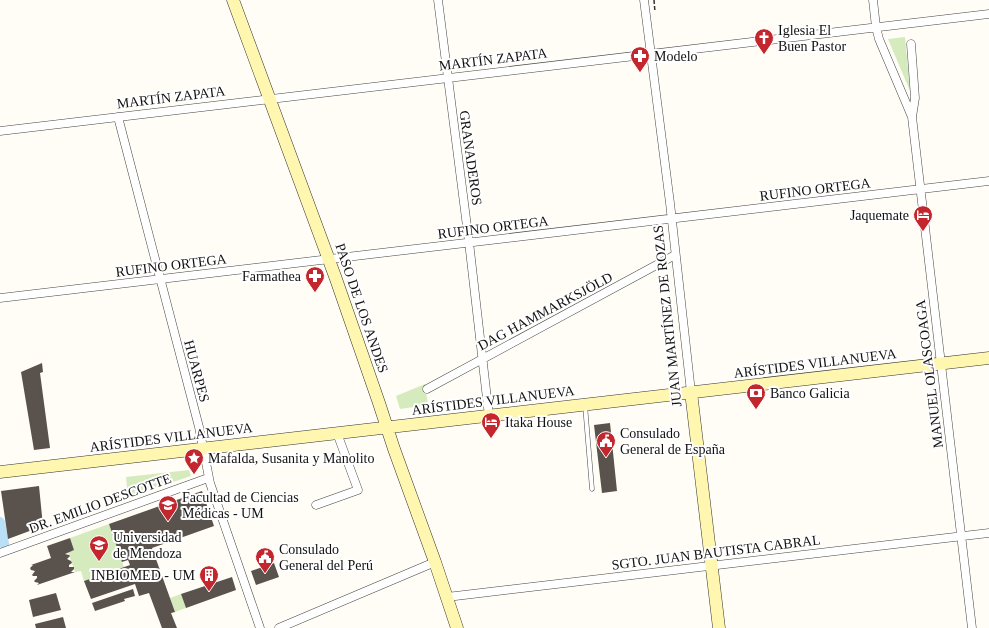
<svg xmlns="http://www.w3.org/2000/svg" width="989" height="628" font-family="'Times New Roman',serif">
<style>
.green{fill:#d5ebbd}
.lines{fill:none;stroke-linecap:round;stroke-linejoin:round}
.canal{stroke:#b9e0f7;stroke-width:10}
.building{fill:#5a524d}
.lane-casing{stroke:#444;stroke-width:5}
.street-casing{stroke:#444;stroke-width:9}
.secondary-casing{stroke:#333;stroke-width:13}
.path{stroke:#333;stroke-width:1.5;stroke-dasharray:4 2;stroke-linecap:butt}
.lane{stroke:#fff;stroke-width:4}
.street{stroke:#fff;stroke-width:8}
.secondary{stroke:#fff6b0;stroke-width:12}
.labels{text-anchor:middle;stroke-width:4;stroke-linejoin:round;paint-order:stroke}
.poi-label{font-size:14px;fill:#111;stroke:#fff;text-anchor:start}
.street-label{font-size:14px;fill:#111;stroke:#fff}
</style>
<rect width="100%" height="100%" fill="#fffdf5"/>
<!-- green -->
<path class="green" d="M905,37l5,54 -22,-52z
M425,384l3,21 -28,4 -4,-13z
M189,470l2,6 -63,21 -2,-20z
M109,524l15,43 -40,14 -3,-10 -6,1 -7,-20 6,-2 -4,-12z
M181,594l5,14 -11,4 -5,-14z"/>
<g class="lines">
<!-- canal -->
<path class="canal" d="M0,522l4,22"/>
</g>
<!-- building -->
<path class="building" d="M42,363l1,9 -3,1 10,75 -16,2 -13,-78z
M610,423l7,68 -15,2 -8,-68z
M39,486l4,40 -35,13 -7,-48z
M202,491l12,35 -62,22 23,64 -4,1 6,15h-15l-13,-35 -10,3 -4,-12 -44,15 -7,-18 46,-16 -2,-5 -6,2 -13,-38z
M70,538l4,12 -9,4 4,1 1,1 -3,3 4,2 1,2 -3,2v2h5v2l-3,3h4l-38,13 2,-2 -4,-1 -1,-1 3,-3v-2h-4l-1,-1 3,-4 -4,-1 -1,-2 3,-3h-2l20,-7 -4,-12z
M274,563l5,14 -23,8 -5,-14z
M232,577l4,13 -50,18 -5,-14z
M133,589l2,7 -11,3 1,2 -30,10 -3,-8z
M56,593l5,17 -28,7 -4,-17z
M63,617l3,11h-30l-1,-4z"/>
<g class="lines">
<!-- lane casing -->
<g class="lane-casing">
<path id="lane" d="M585,405l7,84"/>
</g>
<!-- street casing -->
<g class="street-casing">
<path id="street" d="M438,0l31,242 20,174
M644,0l26,203 21,189
M873,0l3,27 3,12 33,78 60,511
M911,44l4,54 -3,19
M118,117l81,310 11,56 50,145
M0,131l989,-117
M0,298l989,-117
M427,389l248,-134
M316,505l42,-15 -21,-57
M0,553l208,-75
M447,597l542,-64
M279,628l156,-66"/>
</g>
<!-- secondary casing -->
<g class="secondary-casing">
<path id="secondary" d="M233,0l103,279 43,124 15,46 41,113 22,66
M691,392l28,236
M0,472l989,-114"/>
</g>
<!-- path -->
<path class="path" d="M654,0l1,12"/>
<!-- lane -->
<use href="#lane" class="lane"/>
<!-- street -->
<use href="#street" class="street"/>
<!-- secondary -->
<use href="#secondary" class="secondary"/>
</g>
<!-- icons -->
<defs>
<g id="church-pin" transform="scale(1)"><path d="M0 17L-7.5 6A9.5 9.5 0 1 1 7.5 6Z" fill="#c4262e" stroke="#fff"/><path d="M-1.2-6h2.4v3.5h3.3v2.4h-3.3V6h-2.4V-.1h-3.3v-2.4h3.3Z" fill="#fff"/></g>
<g id="pharmacy-pin" transform="scale(1)"><path d="M0 17L-7.5 6A9.5 9.5 0 1 1 7.5 6Z" fill="#c4262e" stroke="#fff"/><path d="M-2-6h4v4h4v4h-4v4h-4v-4h-4v-4h4Z" fill="#fff"/></g>
<g id="hotel-pin" transform="scale(1)"><path d="M0 17L-7.5 6A9.5 9.5 0 1 1 7.5 6Z" fill="#c4262e" stroke="#fff"/><path d="M-6-4.5h1.5V1H6V5H4.5V3h-9V5H-6ZM-4 0a1.8 1.8 0 1 1 3.6 0ZM.5 0V-2.5h3Q6-2.5 6 0Z" fill="#fff"/></g>
<g id="bank-pin" transform="scale(1)"><path d="M0 17L-7.5 6A9.5 9.5 0 1 1 7.5 6Z" fill="#c4262e" stroke="#fff"/><path d="M-6-4H6V4H-6ZM0-2.3a2.3 2.3 0 1 0 0 4.6a2.3 2.3 0 1 0 0-4.6Z" fill="#fff"/></g>
<g id="civic-pin" transform="scale(1)"><path d="M0 17L-7.5 6A9.5 9.5 0 1 1 7.5 6Z" fill="#c4262e" stroke="#fff"/><path d="M-.6-6.5H3V-4.5H.6V-3L4-1V1h2V6H-6V1h2V-1L-.6-3ZM-1.2 2.5V6h2.4V2.5Z" fill="#fff"/></g>
<g id="sight-pin" transform="scale(1)"><path d="M0 17L-7.5 6A9.5 9.5 0 1 1 7.5 6Z" fill="#c4262e" stroke="#fff"/><path d="M0-6L1.8-2.2L6-1.7L2.9 1.2L3.7 5.4L0 3.3L-3.7 5.4L-2.9 1.2L-6-1.7L-1.8-2.2Z" fill="#fff"/></g>
<g id="university-pin" transform="scale(1)"><path d="M0 17L-7.5 6A9.5 9.5 0 1 1 7.5 6Z" fill="#c4262e" stroke="#fff"/><path d="M0-5L7-2L0 1L-7-2ZM-4 1L0 2.5L4 1V4Q0 6-4 4Z" fill="#fff"/></g>
<g id="building-pin" transform="scale(1)"><path d="M0 17L-7.5 6A9.5 9.5 0 1 1 7.5 6Z" fill="#c4262e" stroke="#fff"/><path d="M-4-6H4V6H1V3H-1V6H-4ZM-2.5-4.3h1.7v1.8h-1.7ZM.8-4.3h1.7v1.8H.8ZM-2.5-1h1.7V.8h-1.7ZM.8-1h1.7V.8H.8Z" fill="#fff"/></g>
</defs>
<g fill-rule="evenodd">
<use href="#church-pin" x="764" y="38"/>
<use href="#pharmacy-pin" x="640" y="56"/>
<use href="#hotel-pin" x="923" y="215"/>
<use href="#pharmacy-pin" x="315" y="276"/>
<use href="#bank-pin" x="756" y="393"/>
<use href="#hotel-pin" x="491" y="422"/>
<use href="#civic-pin" x="606" y="441"/>
<use href="#sight-pin" x="194" y="458"/>
<use href="#university-pin" x="168" y="505"/>
<use href="#university-pin" x="99" y="545"/>
<use href="#civic-pin" x="265" y="557"/>
<use href="#building-pin" x="209" y="575"/>
</g>
<g class="labels">
<!-- poi labels -->
<g class="poi-label">
<text x="778" y="35">Iglesia El<tspan x="778" dy="16">Buen Pastor</tspan></text>
<text x="654" y="61">Modelo</text>
<text x="909" y="220" text-anchor="end">Jaquemate</text>
<text x="301" y="281" text-anchor="end">Farmathea</text>
<text x="770" y="398">Banco Galicia</text>
<text x="505" y="427">Itaka House</text>
<text x="620" y="438">Consulado<tspan x="620" dy="16">General de España</tspan></text>
<text x="208" y="463">Mafalda, Susanita y Manolito</text>
<text x="182" y="502">Facultad de Ciencias<tspan x="182" dy="16">Médicas - UM</tspan></text>
<text x="113" y="542">Universidad<tspan x="113" dy="16">de Mendoza</tspan></text>
<text x="279" y="554">Consulado<tspan x="279" dy="16">General del Perú</tspan></text>
<text x="195" y="580" text-anchor="end">INBIOMED - UM</text>
</g>
<!-- street labels -->
<g class="street-label">
<text transform="translate(493 59) rotate(-7)" y="5">MARTÍN ZAPATA</text>
<text transform="translate(171 97) rotate(-7)" y="5">MARTÍN ZAPATA</text>
<text transform="translate(471 158) rotate(82)" y="5">GRANADEROS</text>
<text transform="translate(815 189) rotate(-7)" y="5">RUFINO ORTEGA</text>
<text transform="translate(493 227) rotate(-7)" y="5">RUFINO ORTEGA</text>
<text transform="translate(171 265) rotate(-7)" y="5">RUFINO ORTEGA</text>
<text transform="translate(362 308) rotate(71)" y="5">PASO DE LOS ANDES</text>
<text transform="translate(545 311) rotate(-28)" y="5">DAG HAMMARKSJÖLD</text>
<text transform="translate(667 316) rotate(-96)" y="5">JUAN MARTÍNEZ DE ROZAS</text>
<text transform="translate(815 363) rotate(-7)" y="5">ARÍSTIDES VILLANUEVA</text>
<text transform="translate(197 371) rotate(75)" y="5">HUARPES</text>
<text transform="translate(929 374) rotate(-97)" y="5">MANUEL OLASCOAGA</text>
<text transform="translate(493 400) rotate(-7)" y="5">ARÍSTIDES VILLANUEVA</text>
<text transform="translate(171 437) rotate(-7)" y="5">ARÍSTIDES VILLANUEVA</text>
<text transform="translate(100 503) rotate(-20)" y="5">DR. EMILIO DESCOTTE</text>
<text transform="translate(716 552) rotate(-7)" y="5">SGTO. JUAN BAUTISTA CABRAL</text>
</g>
</g>
</svg>
